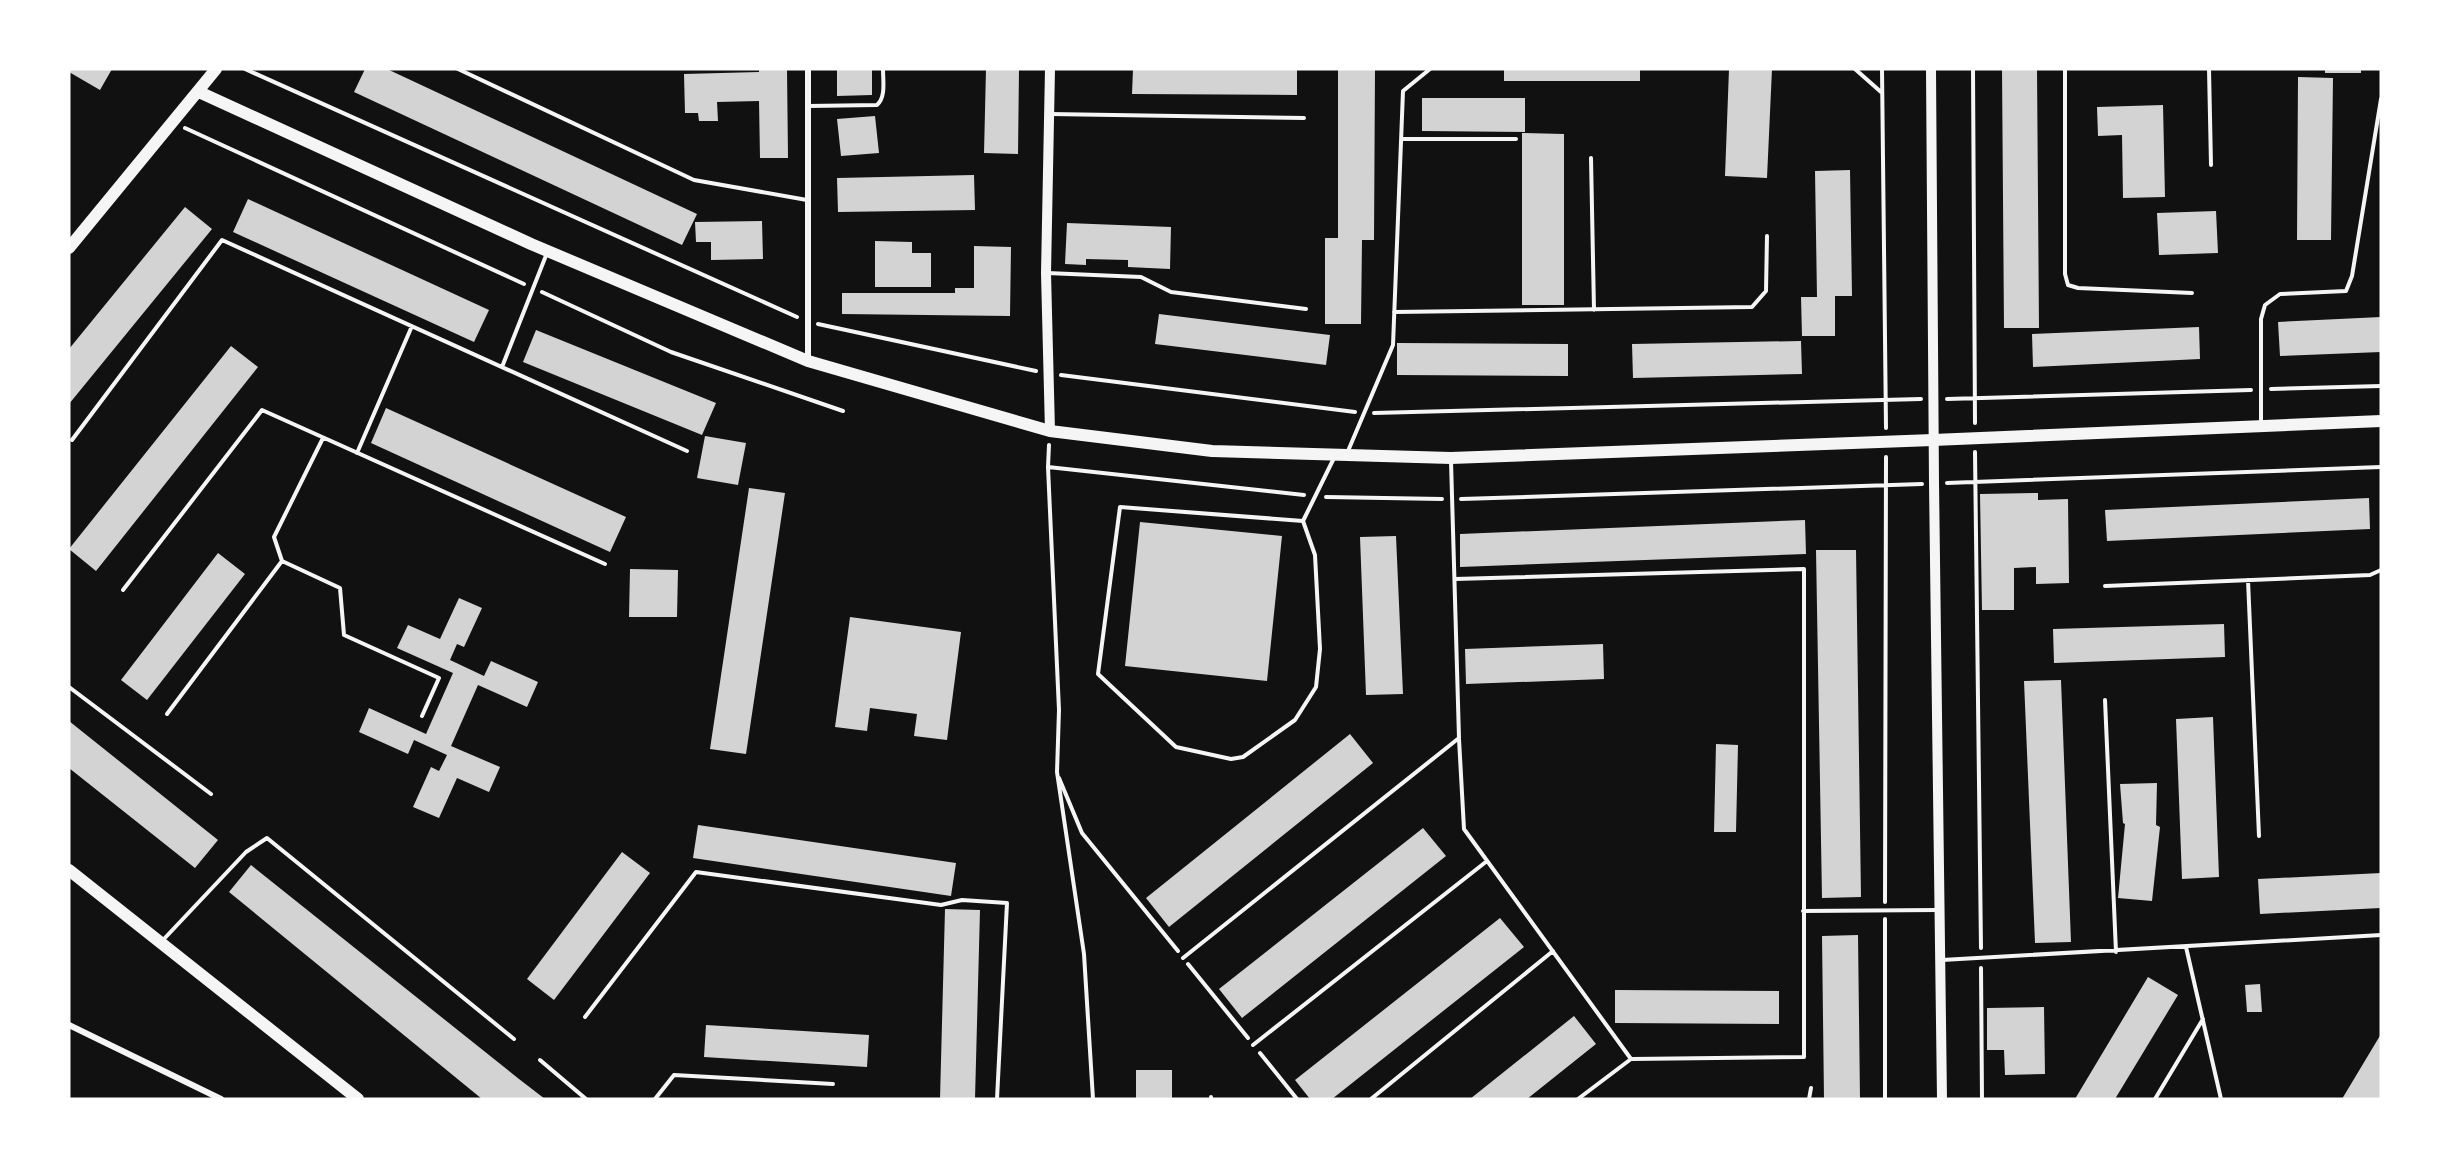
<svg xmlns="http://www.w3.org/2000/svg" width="2450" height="1168" font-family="Manrope,sans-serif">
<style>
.building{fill:#d3d3d3}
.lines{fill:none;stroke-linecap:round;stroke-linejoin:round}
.path{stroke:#f5f5f5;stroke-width:4}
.service{stroke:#f5f5f5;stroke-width:4}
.minor{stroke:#f5f5f5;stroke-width:6}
.tertiary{stroke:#f5f5f5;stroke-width:10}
.secondary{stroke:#f5f5f5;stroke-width:12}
</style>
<rect width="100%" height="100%" fill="#111"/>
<!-- building -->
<path class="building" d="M69,69h43l-12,21 -31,-18z
M365,69h22l310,145 -15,31 -328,-153z
M759,69h28l1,89h-28l-1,-57 -42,1 1,19h-19l-1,-8h-13l-1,-39 75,-2z
M837,69h35v26l-35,1z
M986,69h33l-1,85 -34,-1z
M1133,69h164v26l-165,-1z
M1338,69h37l-1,171h-12l-1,84h-36v-86h13z
M1504,69h136v12h-136z
M1729,69h43l-5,109 -42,-2z
M2002,69h35l2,259h-35z
M2325,69h36v4h-36z
M2298,77l35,1 -2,162h-34z
M1422,98h103v34l-103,-1z
M2163,105l2,92 -42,1 -1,-63 -24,1 -1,-29z
M875,116l4,37 -38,3 -4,-37z
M1522,133l42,1v171h-42z
M1850,170l2,126h-17v40h-33l-1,-39h16l-2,-126z
M974,175l1,35 -137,2 -1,-34z
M248,199l241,111 -15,32 -241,-110z
M185,207l27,22 -143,175v-55z
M2216,211l2,42 -59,2 -2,-42z
M762,221l1,38 -52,1v-18h-15l-1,-20z
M1067,223l104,4 -1,42 -42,-2v-7l-42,-1v6l-21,-1z
M875,241l37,1v11h19v34h-56z
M974,246l37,1 -1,69 -168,-2v-21h113v-5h19z
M1159,314l171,21 -4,30 -171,-21z
M2381,317v35l-101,4 -2,-34z
M2199,327l1,32 -167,8 -1,-33z
M536,330l180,73 -14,32 -179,-73z
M1801,341l1,33 -169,4 -1,-34z
M1397,343l171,1v32l-171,-1z
M231,346l27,21 -162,204 -27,-22z
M386,408l240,109 -16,35 -239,-109z
M705,436l41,7 -8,42 -41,-7z
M749,488l36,5 -39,261 -36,-5z
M2038,493v7l30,-1 1,84 -33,1v-17l-22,1v42h-32l-2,-116z
M2369,498l1,31 -263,12 -2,-31z
M1805,520l1,34 -346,13v-33z
M1140,522l142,14 -15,145 -142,-15z
M1396,536l7,158 -37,1 -6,-158z
M1816,550h40l5,347 -39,1z
M218,553l27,21 -98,126 -26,-20z
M630,569l48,1 -1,47h-48z
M459,598l23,10 -18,39 -7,-3 -7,16 34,16 7,-15 47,21 -11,25 -49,-22 -27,61 49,21 -11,25 -32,-14 -18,40 -26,-11 18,-40 8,4 8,-16 -33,-15 -6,14 -49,-22 10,-24 57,26 27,-61 -56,-25 11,-23 32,14z
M850,617l111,15 -14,108 -33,-4 3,-22 -47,-6 -3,23 -32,-4z
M2224,624l1,33 -171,6 -1,-34z
M1603,644l1,35 -138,5 -1,-35z
M2061,680l10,262 -36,1 -11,-262z
M2213,717l6,160 -37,2 -6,-160z
M69,721l149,119 -23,28 -126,-100z
M1350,734l23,29 -204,164 -23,-29z
M1716,744l22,1 -2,87h-22z
M2157,783l-1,42 4,2 -8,74 -34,-3 7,-74 -2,-1 -3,-39z
M698,825l258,38 -5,33 -258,-38z
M1423,828l23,28 -204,162 -23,-29z
M622,852l28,21 -96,127 -27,-21z
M251,865l268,214 26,20h-63l-253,-207z
M2381,873v35l-121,6 -2,-35z
M945,909l35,1 -5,189h-35z
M1500,918l24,29 -192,152h-22l-15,-19z
M1858,935l2,164h-36l-2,-163z
M2148,977l30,18 -63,104h-40z
M2260,984l2,28h-15l-2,-27z
M1615,990l164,1v33l-164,-1z
M2044,1007l1,67 -40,1 -1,-25h-17v-42z
M1574,1016l22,28 -69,55h-57z
M706,1025l163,10 -2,32 -163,-10z
M2381,1034v65h-39z
M1136,1070h36v29h-36z"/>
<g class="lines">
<!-- path -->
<path class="path" d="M245,69l552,248
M1855,69l26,23
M1882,69l4,359
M1973,69l2,354
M185,128l339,156
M542,292l129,60 172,59
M818,324l218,47
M1061,375l294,37
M2271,389l110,-3
M1947,399l304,-9
M1374,413l547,-14
M1049,445l-1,22 11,243 -2,62 27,182 9,145
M1975,452l6,496
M1048,467l256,28
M1947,483l434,-16
M1326,497l116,2
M1461,499l461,-15
M1059,778l23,55 96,118
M1885,902l1,-445
M1885,919v180
M1188,964l60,74
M1981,968l1,131
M1260,1053l37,46"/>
<!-- service -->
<path class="service" d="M458,69l236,111 113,20
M2065,69v205l3,11 10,3 114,5
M2209,69l2,96
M808,106l69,-1c9,-8 6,-24 6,-36
M1050,114l254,4
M1401,139h115
M1591,158l3,152
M1047,273l94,4 30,15 135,17
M1394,312l358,-5 14,-16 1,-55
M502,367l45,-114
M2261,425v-106l4,-14 15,-11 66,-3 6,-15 29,-177
M323,438l-49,99 8,24 58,27 4,47 95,43 -17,38
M72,440l150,-200 465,211
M1348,451l45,-106 10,-254 27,-22
M357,453l55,-127
M1303,521l12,34 5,94 -4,38 -21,33 -52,37 -12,2 -55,-12 -78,-73 22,-167 183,14 31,-63
M1455,579l349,-10v488l-173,2
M2248,580l11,256
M2105,586l265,-11 11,-5
M123,590l139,-180 343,154
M69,687l142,107
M2105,700l11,252
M167,714l115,-153
M1459,739l5,90 167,230 -53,40
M1803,911l135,-1
M163,940l83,-88 21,-14 247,201
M2186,947l35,152
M1183,958l276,-220 -8,-277
M1942,960l439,-25
M585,1017l111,-145 245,33 21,-5 45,3 -10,196
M1253,1045l234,-184
M540,1060l46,39
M1211,1097v2
M655,1099l19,-24 159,9
M1371,1099l182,-148
M1809,1099l2,-11
M2155,1099l48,-80"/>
<!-- minor -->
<path class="minor" d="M808,69v292
M69,1025l152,74"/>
<!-- tertiary -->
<path class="tertiary" d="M1931,69l3,414 8,616
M1050,431l-4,-158 4,-204"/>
<!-- secondary -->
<path class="secondary" d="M199,92l332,152 277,117 242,70 162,20 239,7 482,-18 448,-19
M69,248l147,-179
M69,870l289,229"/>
</g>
<!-- border -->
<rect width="2450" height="1168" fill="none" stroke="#ffffff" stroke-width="141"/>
</svg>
